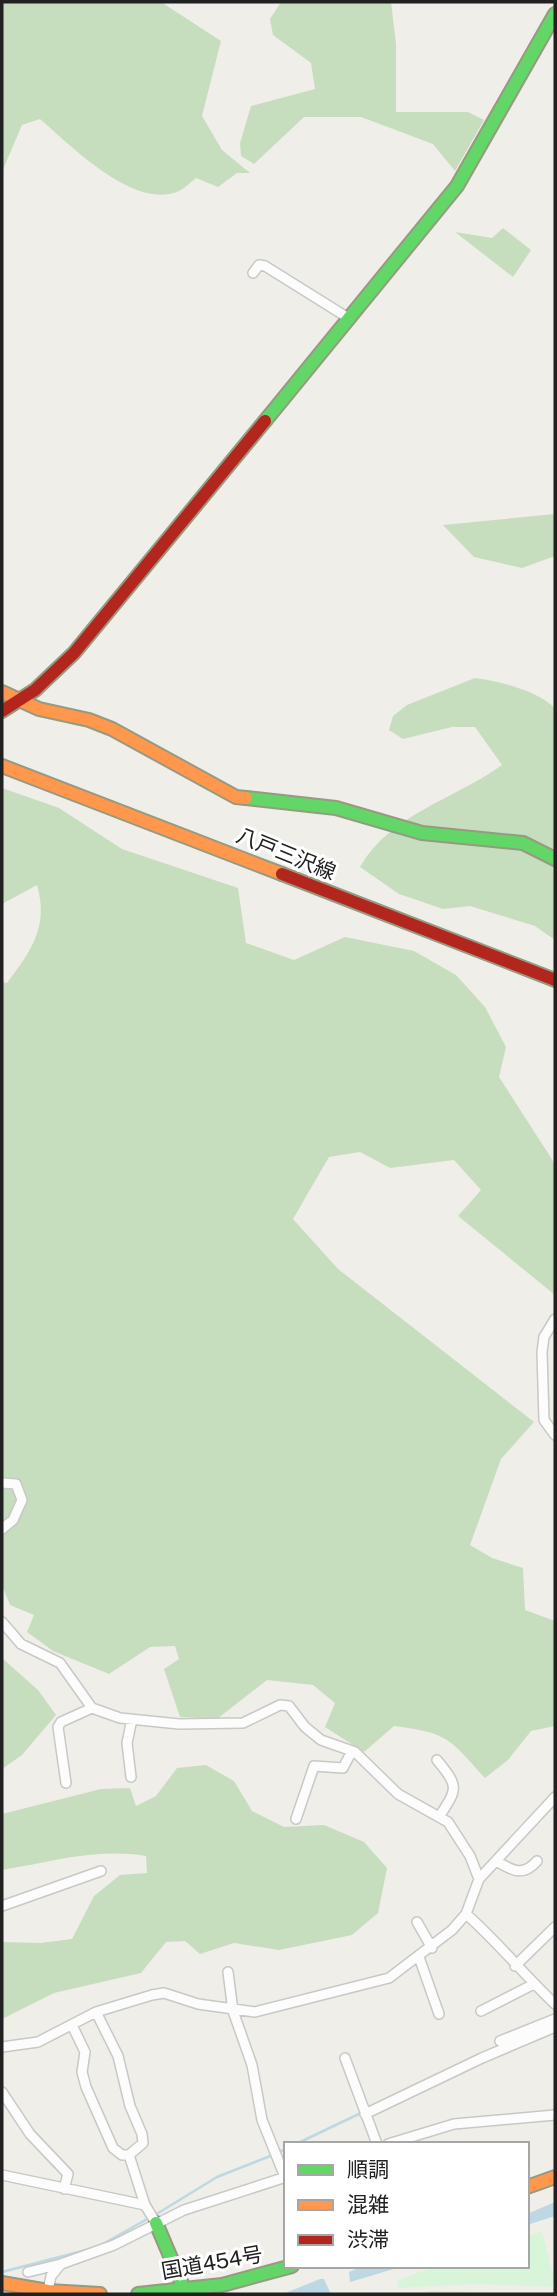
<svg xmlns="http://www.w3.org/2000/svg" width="557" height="2296" font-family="'Public Sans','Noto Sans JP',sans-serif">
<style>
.grass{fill:#d9edc8}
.forest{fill:#c7debe}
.park{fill:#d8f5da}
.water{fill:#bdd8e2}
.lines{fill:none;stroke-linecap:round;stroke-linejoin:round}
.stream{stroke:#bdd8e2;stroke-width:2.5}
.street-casing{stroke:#c8c8c5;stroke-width:12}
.fast-casing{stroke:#969a80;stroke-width:16}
.slow-casing{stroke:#969a80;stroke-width:16}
.jam-casing{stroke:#969a80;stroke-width:16}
.street{stroke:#fdfcfc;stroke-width:9}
.fast{stroke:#63d668;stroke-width:12}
.slow{stroke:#ff974d;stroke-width:12}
.jam{stroke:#b3261e;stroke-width:12}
.labels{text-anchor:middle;stroke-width:6;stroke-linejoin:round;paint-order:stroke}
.street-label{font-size:21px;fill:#212121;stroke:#fff}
</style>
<rect width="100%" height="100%" fill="#efeee9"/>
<!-- grass -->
<path class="grass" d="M432,2291l123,3h-147z"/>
<!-- forest -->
<path class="forest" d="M2,2h159l60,39 -19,75 20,34 28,23h-13l-19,14 -22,-9c-5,4 -11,10 -17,13 -44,20 -109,-46 -139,-72l-18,6 -20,47z
M281,2h110l5,42v68h72l16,8 -29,51 -22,-27 -72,-27h-57l-50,47 -13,-8 -1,-13 11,-37 64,-17 -4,-26 -38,-28 -3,-16z
M503,228l28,22 -18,27 -58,-45 37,6z
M555,514v42l-33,12 -48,-11 -31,-32z
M475,678c27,4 60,12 80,30v232l-20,-14 -65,-20 -27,3 -44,-15 -39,-27c31,-54 94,-67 142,-102l-27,-38h-23l-49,12 -14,-9 4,-14 14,-11z
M2,788l57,20 63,41 116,39 8,55 48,17 51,-23 69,14 42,24 29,32 21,40 -7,30 56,87v131l-97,-79 23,-26 -27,-30 -64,8 -30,-16 -31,5 -36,62 45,50 196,153 -33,37 -31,86 22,13 31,10 2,42 30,11v105l-24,5 -23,29 -23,18c-36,-40 -37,-45 -91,-52l-30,26 -39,-25 10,-24 -22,-18 -46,-5 -50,39 -37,-2 -16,-48 15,-10 -4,-13 -25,1 -41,27 -56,-23 -26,-19 7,-17 -24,-10 -8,-20v-603l5,1c24,-32 42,-56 30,-98l-35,19z
M2,1658l36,32 18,25 -34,40 -20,14z
M206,1765l28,16 18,30 32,16 40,-2 40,17 23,26 -9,45 -26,22 -73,15 -45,-7 -34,11 -15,-13 -19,1 -25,31 -87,20 -52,26v-77l38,1 32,-4 22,-43 26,-21 27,-2 -1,-17c-53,-8 -93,6 -144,14v-56l99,-25 29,-1 6,18 20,-10 21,-28z"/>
<!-- park -->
<path class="park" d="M542,2231l13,50 -4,6 -74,-3 -78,4 -2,-8 41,-14h89v-30z"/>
<!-- water -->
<path class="water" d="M555,2202v14l-28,9v-11z
M363,2266h41l-54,16 -1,-10z
M324,2279l7,15h-48l37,-15z"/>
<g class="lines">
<!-- stream -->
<path class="stream" d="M296,2144l67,-32
M279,2152l7,-3
M155,2215l62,-38 56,-22
M103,2244l46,-26
M2,2272l88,-23"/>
<!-- street casing -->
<g class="street-casing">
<path id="street" d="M253,273l6,-8 6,1 85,53
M555,1319l-11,18 -2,15 2,68 11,15
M2,1483l14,1 6,16 -9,20 -11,9
M2,1622l19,22 39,19 32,45 28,10 59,6 64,-1 37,-18 9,1 16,21 16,13 34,12 43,42 50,28 22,34 9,23
M437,1760c22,27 21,28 2,57
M131,1777l-4,-34 5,-24
M66,1783l-8,-56 3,-5 31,-14
M296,1819l18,-53 29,2 9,-17
M496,1861c17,10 27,16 41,0
M2,1906l99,-35
M466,1914c32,28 58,61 89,90
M417,1922l15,26
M419,1957l20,57
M515,1966l40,-39
M228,1972l5,39 19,54 10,55 23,57
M481,2011l53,-27
M96,2012l22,44 12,50 12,28 1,9 -14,12 16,50
M72,2025l13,27 -3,20 4,15 27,61 9,7h7
M500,2041l55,-22
M2,2047l36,-5 58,-30 56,-17 12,-2 34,11 57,8 134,-34 63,-48 14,-16 13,-35 76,-82
M345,2058l32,86
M2,2092l28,42 38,40 -4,15
M365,2114l117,-56 73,-31
M388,2144l66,-20 101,-9
M2,2175l143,30 11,18
M28,2272l33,-8
M48,2291l3,-15 10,-12 53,-19 70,-35 102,-33"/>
</g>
<!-- fast casing -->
<g class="fast-casing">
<path id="fast" d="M265,421l192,-235 98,-172
M246,798l90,10 86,25 101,10 32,16
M156,2223l29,68
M138,2294l84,-9 70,-19"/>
</g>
<!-- slow casing -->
<g class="slow-casing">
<path id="slow" d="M2,692l37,17 50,11 23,9 124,68 10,1
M2,766l280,108
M527,2187l28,-10
M2,2283l46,8 52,3"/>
</g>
<!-- jam casing -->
<g class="jam-casing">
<path id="jam" d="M2,711l33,-21 39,-37 191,-232
M282,874l273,106"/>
</g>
<!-- street -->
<use href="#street" class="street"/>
<!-- fast -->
<use href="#fast" class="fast"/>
<!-- slow -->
<use href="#slow" class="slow"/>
<!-- jam -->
<use href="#jam" class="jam"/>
</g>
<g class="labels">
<!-- street labels -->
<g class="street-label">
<text transform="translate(286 854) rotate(22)" y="7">八戸三沢線</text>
<text transform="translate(212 2263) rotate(-10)" y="7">国道454号</text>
</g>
</g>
<!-- border -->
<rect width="557" height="2296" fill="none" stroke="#212121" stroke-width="7"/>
<!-- legend -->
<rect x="284" y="2142" width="245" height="126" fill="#ffffff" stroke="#a6a6a6" stroke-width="2"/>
<rect x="298" y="2165" width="35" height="10" fill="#63d668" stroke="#a6a6a6" stroke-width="2"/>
<text x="347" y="2177" font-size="21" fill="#212121">順調</text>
<rect x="298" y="2200" width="35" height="10" fill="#ff974d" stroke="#a6a6a6" stroke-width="2"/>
<text x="347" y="2212" font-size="21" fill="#212121">混雑</text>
<rect x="298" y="2235" width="35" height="10" fill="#b3261e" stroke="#a6a6a6" stroke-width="2"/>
<text x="347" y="2247" font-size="21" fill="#212121">渋滞</text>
</svg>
